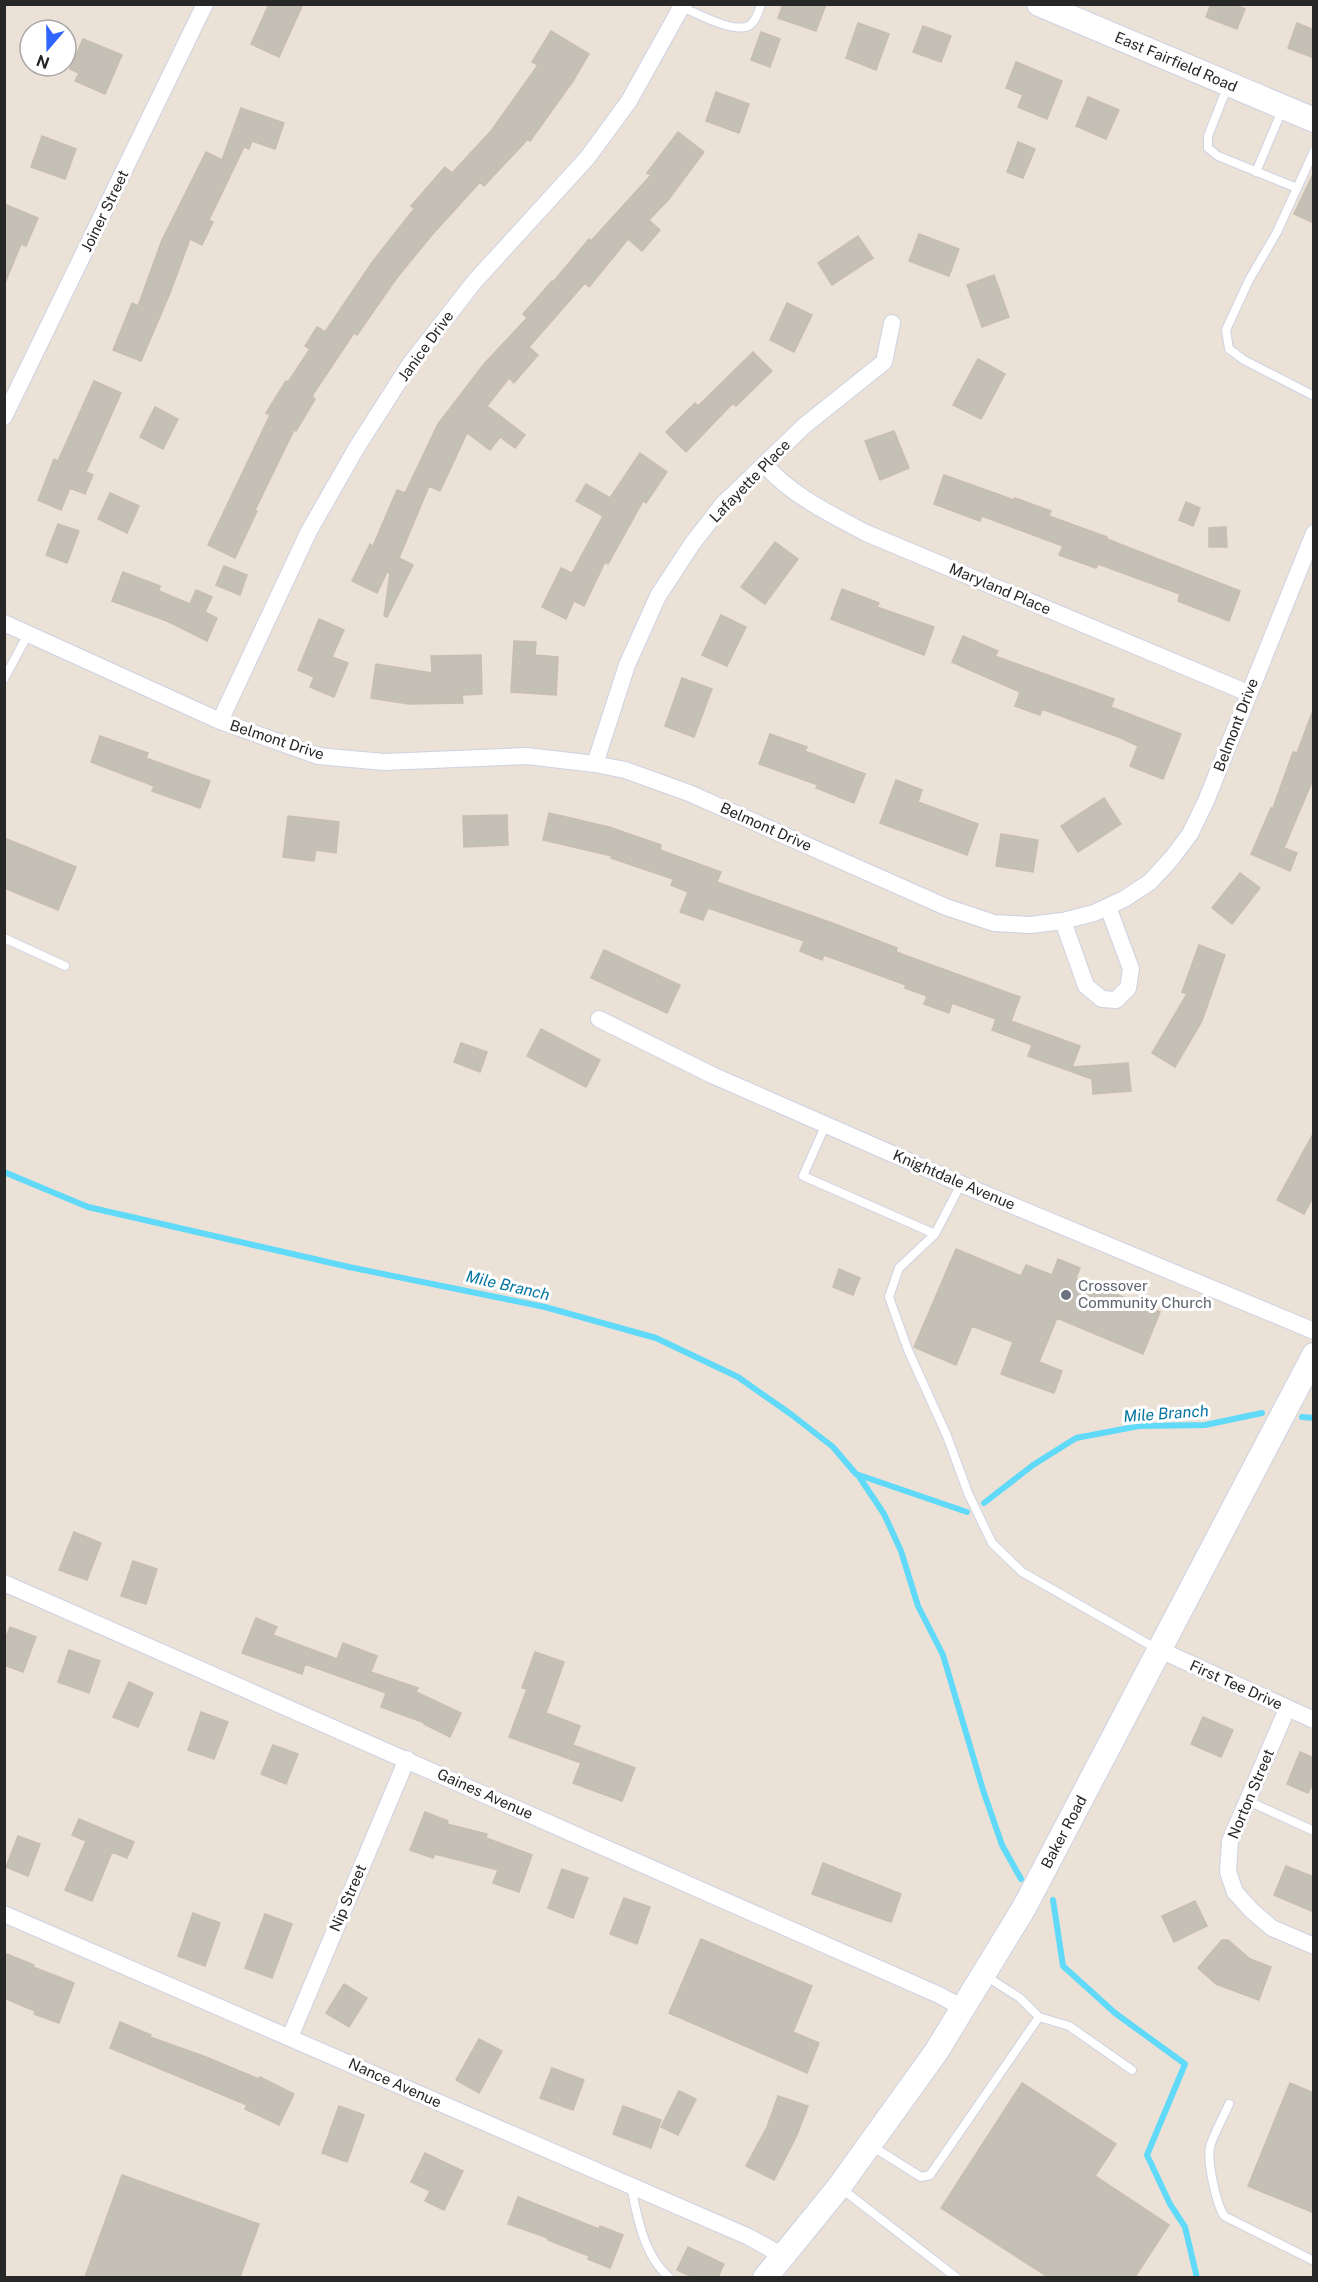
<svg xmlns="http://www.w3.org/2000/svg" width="1318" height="2282" font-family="'Public Sans',sans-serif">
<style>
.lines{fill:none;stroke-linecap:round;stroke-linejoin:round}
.stream{stroke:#60daf8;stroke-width:6}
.building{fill:#c5c0b6;stroke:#c7bdb1;stroke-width:1.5}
.lane-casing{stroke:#ccd2e2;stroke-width:10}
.street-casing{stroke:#ccd2e2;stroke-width:18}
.secondary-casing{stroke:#ccd2e2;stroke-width:26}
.lane{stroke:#fff;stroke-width:8}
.street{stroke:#fff;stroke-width:16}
.secondary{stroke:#fff;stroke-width:24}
.worship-dot{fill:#6b7280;stroke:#fff;stroke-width:2}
.labels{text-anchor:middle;stroke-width:6;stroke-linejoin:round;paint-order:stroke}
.street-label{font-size:15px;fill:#272727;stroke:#fff}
.worship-label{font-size:15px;fill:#5b616d;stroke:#fff;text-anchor:start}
.water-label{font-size:16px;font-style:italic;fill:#0375a0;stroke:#fff}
</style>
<rect width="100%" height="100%" fill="#ece1d7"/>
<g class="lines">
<!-- stream -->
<path class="stream" d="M4,1172l84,35 261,60 196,40 111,31 82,39 54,38 41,32 23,27 111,38
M1302,1417l12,1
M858,1475l26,39 17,37 17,55 25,49 40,135 19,55 19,34
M984,1503l49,-38 43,-27 63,-12 66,-1 57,-12
M1053,1900l10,66 52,47 70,51 -38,91 23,49 15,23 12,51"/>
</g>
<!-- building -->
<path class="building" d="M269,4h34l-24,53 -28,-13z
M783,4h43l-10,27 -38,-13z
M1211,4h22l12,5 -8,20 -31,-12z
M858,23l31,11 -13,36 -30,-12z
M1297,23l17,7v28l-26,-10z
M923,26l28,10 -10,26 -28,-10z
M551,31l38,23 -16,27 -43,60 -2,-2 -44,47 -4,-4 -49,54 -35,43 -39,56 -3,-2 -42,63 3,3 -19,32 -2,-1 -39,80 2,1 -22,47 -27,-13 62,-130 -4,-2 20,-32 2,1 22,-33 -5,-3 12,-19 8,5 48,-71 41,-52 -3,-3 34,-39 7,6 39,-42 47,-66 -6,-3z
M761,32l19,7 -10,28 -19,-7z
M83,39l39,16 -17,39 -30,-13 4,-8 -9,-4z
M1016,62l46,19 -15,38 -29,-12 5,-12 -17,-7z
M716,92l33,12 -10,29 -33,-12z
M1088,97l31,13 -13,29 -30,-13z
M241,108l43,15 -9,26 -23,-8 -3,8 -5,-2 -35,73 4,2 -11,23 -12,-6 -20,54 -29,68 -28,-11 19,-47 6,3 24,-66 44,-88 16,8z
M678,132l26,20 -35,47 -20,21 11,10 -18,21 -14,-12 -39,48 -4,-4 -56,64 9,8 -24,28 -5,-5 -22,28 38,29 -10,13 -15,-11 -10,13 -23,-17 -27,58 -11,-5 -30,72 14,7 -26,52 -3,-1 6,-43 -3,-1 -10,21 -25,-12 18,-37 3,2 24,-56 8,3 33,-69 46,-60 43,-46 -4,-4 29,-33 1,1 36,-43 2,2 60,-66 -4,-2z
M42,136l34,13 -11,30 -34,-12z
M1018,142l17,7 -12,29 -16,-6z
M1314,172v51l-20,-9z
M4,204l34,14 -12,28 -5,-2 -16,39z
M919,234l40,15 -10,27 -40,-15z
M858,236l15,22 -41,27 -14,-22z
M994,275l15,42 -27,10 -15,-42z
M787,303l25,12 -18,37 -24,-12z
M753,352l19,19 -36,35 -3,-3 -47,49 -20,-20 29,-29 3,3z
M978,359l27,15 -24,45 -28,-14z
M94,381l27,12 -35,79 7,3 -8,19 -15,-6 -9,22 -23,-10 16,-41 4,2z
M155,407l23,12 -15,30 -23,-12z
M894,431l15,37 -29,12 -15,-39z
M640,453l27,19 -21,31 -3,-2 -35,63 -3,-2 -21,44 -10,-5 -8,18 -24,-12 19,-39 11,5 31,-57 -27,-15 10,-17 24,14z
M944,475l70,25 1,-2 36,13 -2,5 58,21v2l133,52 -11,30 -51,-20 2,-7 -82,-30 -2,4 -37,-13 4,-9 -81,-30 -2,5 -46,-17z
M110,493l29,13 -12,27 -29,-14z
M1186,502l14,6 -7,18 -14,-6z
M58,524l21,7 -12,32 -21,-8z
M1226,527l1,20h-18v-19z
M775,542l23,17 -33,45 -24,-17z
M224,566l23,9 -7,20 -24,-10z
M123,572l37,14 -1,5 31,13 6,-14 16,7 -7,15 12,6 -10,23 -40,-20 -55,-20z
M842,589l37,14 -2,4 57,20 -10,28 -93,-36z
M721,615l25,12 -19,39 -25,-11z
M319,619l25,11 -12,27 16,6 -14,34 -24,-10 4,-10 -16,-7z
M963,636l35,15 -3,5 119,43 -3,8 70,27 -18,45 -33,-13 8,-20 -17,-8 -79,-29 -2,6 -25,-9 5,-14 -68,-30z
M514,641l22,1 -1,13 23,2 -2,38 -45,-3z
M481,655l1,39 -20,1 1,8 -54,1 -38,-6 5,-34 56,9 -1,-17z
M682,678l30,11 -18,48 -29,-11z
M1312,713h2v64l-30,71 13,5 -7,18 -39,-17 20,-46h2l20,-56 4,1z
M770,734l37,13 -2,4 60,23 -11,29 -38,-15 2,-3 -59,-21z
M100,736l48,17 -2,5 64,23 -10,27 -48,-17 2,-5 -63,-24z
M896,780l26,10 -4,12 60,22 -11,31 -87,-32z
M1104,798l17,26 -43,28 -17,-26z
M549,813l60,14 52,18 -1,5 61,22 -4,10 118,42 62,24 -1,4 124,45 -9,24 69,25 -8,21 56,-4 3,28 -38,3 -1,-15 -64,-23 4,-11 -40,-15 4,-11 -44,-16 -3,10 -25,-9 3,-8 -22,-8 1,-3 -82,-30 -2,5 -22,-9 4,-10 -96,-33 -5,12 -23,-8 8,-20 -17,-7 2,-6 -62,-21 1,-2 -69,-16z
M507,815l1,30 -44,2 -1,-31z
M288,816l51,6 -3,31 -20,-3 -2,11 -31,-4z
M1001,834l37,6 -5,32 -37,-6z
M4,838l72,29 -18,43 -54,-22z
M1240,873l20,15 -28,36 -20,-16z
M1199,945l26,10 -23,66 -27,46 -23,-14 35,-59 -5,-2z
M604,950l76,35 -13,28 -76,-35z
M541,1029l59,31 -14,27 -59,-31z
M461,1043l26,9 -7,20 -26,-10z
M1314,1132v63l-10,19 -27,-14z
M956,1249l65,27 5,-11 26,10 6,-16 22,9 -4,10 84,34 -17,42 -86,-36 -18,44 23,9 -8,22 -53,-19 12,-32 -41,-16 -16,39 -42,-18z
M839,1269l21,9 -7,17 -20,-8z
M74,1532l27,11 -14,37 -28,-10z
M133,1561l24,8 -11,35 -25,-8z
M256,1618l21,9 -4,8 64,24 6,-16 34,13 -6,16 47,16 -2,4 45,21 -11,24 -26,-13 1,-1 -44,-16 5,-14 -81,-29 -3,10 -60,-21z
M10,1627l26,10 -13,35 -19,-7v-23z
M69,1650l31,11 -11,32 -31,-11z
M535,1652l29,10 -18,51 34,13 -7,19 62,23 -13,33 -49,-18 8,-20 -72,-26 18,-48 -5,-1z
M129,1682l24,11 -15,34 -25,-10z
M201,1712l27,10 -14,37 -26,-9z
M1203,1717l30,13 -12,27 -30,-13z
M273,1745l25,9 -12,30 -25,-10z
M1300,1752l14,6v23l-6,12 -21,-9z
M425,1812l23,9 -1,3 40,10 -1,4 46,17 -13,37 -26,-9 5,-13 -63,-16 -2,4 -23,-8z
M79,1819l55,23 -7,16 -15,-6 -20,49 -27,-11 21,-49 -14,-6z
M18,1836l22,8 -12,32 -22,-9z
M823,1863l78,31 -10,28 -79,-28z
M1286,1866l28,11v35l-40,-17z
M562,1869l26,9 -15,40 -25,-10z
M624,1898l26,9 -13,37 -27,-10z
M1195,1901l12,25 -33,16 -12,-26z
M193,1913l27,10 -15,43 -27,-10z
M265,1914l27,10 -20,54 -27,-10z
M701,1939l111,47 -19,46 26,11 -12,30 -138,-60z
M1222,1940h6l22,19 21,8 -12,33 -43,-16 -18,-16z
M4,1953l30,12 -1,2 41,16 -15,40 -25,-9 1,-3 -31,-13z
M344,1984l23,14 -18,29 -23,-14z
M120,2022l31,13 -1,2 56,20 53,22 1,-2 34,17 -15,31 -34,-16 2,-4 -137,-57z
M479,2039l23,12 -23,42 -23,-13z
M552,2068l32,12 -11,30 -33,-12z
M1022,2083l94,61 -21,32 74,49 -34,52h-87l-107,-69z
M1290,2083l24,10v120l-66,-27z
M679,2091l17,8 -18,36 -17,-8z
M778,2096l30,10 -11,29 -23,45 -28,-14 21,-39z
M339,2106l25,9 -17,47 -25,-9z
M623,2106l38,14 -10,28 -38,-14z
M425,2153l38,18 -19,39 -19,-9 5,-10 -19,-9z
M122,2175l137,49 -19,53h-155z
M518,2197l81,32 1,-3 23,9 -13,33 -22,-9 1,-3 -41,-16v-2l-40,-14z
M688,2247l36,17 -6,13h-26l-15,-7z"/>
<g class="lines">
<!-- lane casing -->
<g class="lane-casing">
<path id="lane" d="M682,7c14,6 54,28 68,18 6,-4 9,-14 11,-21
M1228,85l-20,51v12l10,8 79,32
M1314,151l-37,81 -28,48 -23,50 3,19 15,11 70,36
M1256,172l27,-64
M4,679l24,-45
M4,938l61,28
M826,1124l-23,52 132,58
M961,1184l-26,50 -36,34 -10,29 19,53 39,86 21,57 24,50 30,29 135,77
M1248,1801l66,30
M984,1975l36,23 19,19 30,9 63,44
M1229,2104c-6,14 -15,29 -19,43 -3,15 6,56 14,69l90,45
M870,2145l51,32 9,-2 109,-158
M631,2186c6,31 13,70 39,92
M842,2189l115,89"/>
</g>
<!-- street casing -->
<g class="street-casing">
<path id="street" d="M4,417l201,-413
M764,464c28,32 65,49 102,69l382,160
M4,623l216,98 98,35 66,6 143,-6 68,8 30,6 64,23 257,114 48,16 36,2 33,-4 31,-8 30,-14 26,-17 22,-24 18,-24 16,-33 108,-268
M220,721l89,-190 48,-84 53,-83 65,-83 113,-124 41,-56 54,-97
M595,764l32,-99 31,-69 34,-52 31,-40 81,-78 80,-64 8,-39
M1063,921l23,65 16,13 14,1 12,-12 3,-19 -23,-62
M599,1019l113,56 249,109 353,147
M4,1583l935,412 24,13
M1160,1650l154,70
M1287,1709l-57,132 -2,31 7,20 16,18 21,18 42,18
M4,1914l745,323 34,19
M290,2037l117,-278"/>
</g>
<!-- secondary casing -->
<g class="secondary-casing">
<path id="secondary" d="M1039,4l275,116
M765,2278l74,-91 97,-135 88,-144 290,-553"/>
</g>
<!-- lane -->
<use href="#lane" class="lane"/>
<!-- street -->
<use href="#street" class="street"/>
<!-- secondary -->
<use href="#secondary" class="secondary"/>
</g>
<!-- markers -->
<circle class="worship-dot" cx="1066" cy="1295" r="6"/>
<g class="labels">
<!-- street labels -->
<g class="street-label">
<text transform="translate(1176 62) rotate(23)" y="5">East Fairfield Road</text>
<text transform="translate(105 211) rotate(-64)" y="5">Joiner Street</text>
<text transform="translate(426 346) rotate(-54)" y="5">Janice Drive</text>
<text transform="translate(750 481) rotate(-46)" y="5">Lafayette Place</text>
<text transform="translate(1000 589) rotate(23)" y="5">Maryland Place</text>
<text transform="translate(1236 725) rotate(-69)" y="5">Belmont Drive</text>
<text transform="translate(277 740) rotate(18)" y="5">Belmont Drive</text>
<text transform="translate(766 827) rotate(24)" y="5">Belmont Drive</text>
<text transform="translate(954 1180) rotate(23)" y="5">Knightdale Avenue</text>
<text transform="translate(1236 1685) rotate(24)" y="5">First Tee Drive</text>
<text transform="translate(485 1794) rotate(24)" y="5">Gaines Avenue</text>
<text transform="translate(1251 1794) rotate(-67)" y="5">Norton Street</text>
<text transform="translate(1064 1832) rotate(-62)" y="5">Baker Road</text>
<text transform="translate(348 1898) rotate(-67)" y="5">Nip Street</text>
<text transform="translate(395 2083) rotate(24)" y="5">Nance Avenue</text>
</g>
<!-- worship labels -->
<g class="worship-label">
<text x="1078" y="1291">Crossover<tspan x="1078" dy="17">Community Church</tspan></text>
</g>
<!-- water labels -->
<g class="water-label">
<text transform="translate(508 1285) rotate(13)" y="6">Mile Branch</text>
<text transform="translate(1166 1413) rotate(-4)" y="6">Mile Branch</text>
</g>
</g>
<!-- border -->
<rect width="1318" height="2282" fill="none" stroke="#272727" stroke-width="12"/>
<!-- north arrow -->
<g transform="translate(48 48) rotate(200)"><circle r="28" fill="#ffffff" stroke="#a9a9a9" stroke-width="1.5"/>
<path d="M0-4.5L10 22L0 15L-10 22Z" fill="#3165ff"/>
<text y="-9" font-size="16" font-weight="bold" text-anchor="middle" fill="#272727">N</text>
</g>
</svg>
